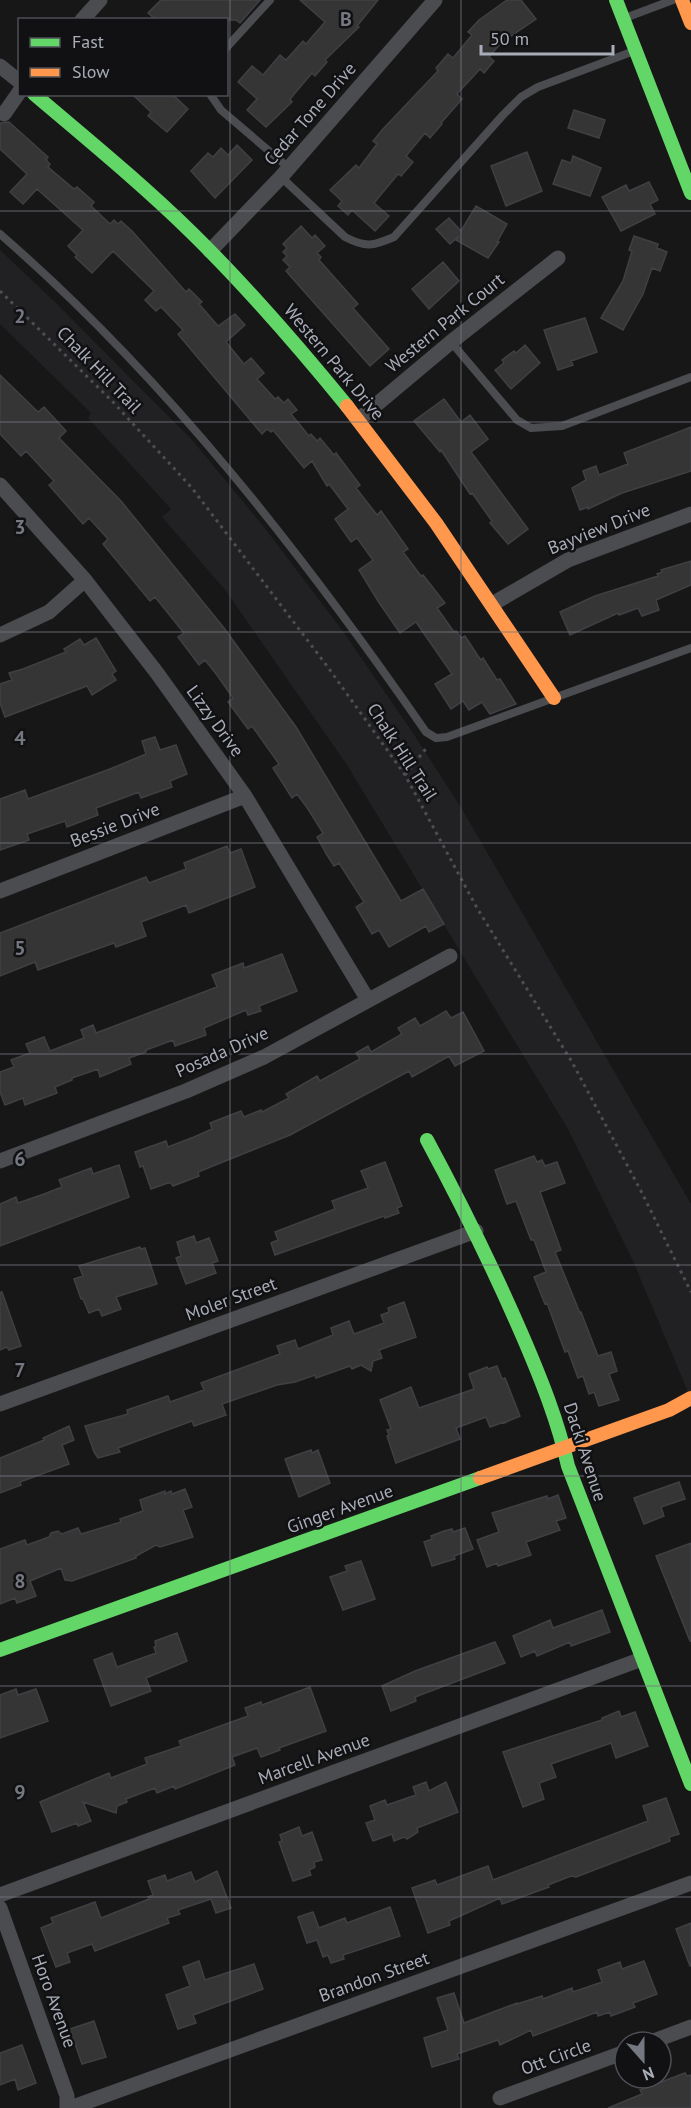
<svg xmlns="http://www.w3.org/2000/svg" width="691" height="2108" font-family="'PT Sans',sans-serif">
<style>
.built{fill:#212123}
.building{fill:#353536;stroke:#3f4043;stroke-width:1.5}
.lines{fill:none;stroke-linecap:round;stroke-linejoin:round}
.path{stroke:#4d4e52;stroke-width:3;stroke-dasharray:3 4.5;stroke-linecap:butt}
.lane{stroke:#4b4c50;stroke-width:8}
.street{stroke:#4b4c50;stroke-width:15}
.fast{stroke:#63d668;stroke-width:14}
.slow{stroke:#ff974d;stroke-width:14}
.grid{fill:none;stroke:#757880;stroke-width:1.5;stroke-opacity:0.55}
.labels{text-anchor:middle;stroke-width:5;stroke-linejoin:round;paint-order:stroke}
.street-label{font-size:18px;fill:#a8adb8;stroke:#111113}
.grid-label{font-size:20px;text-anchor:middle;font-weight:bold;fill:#757880;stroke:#111113;stroke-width:5;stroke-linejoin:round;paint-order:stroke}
</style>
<rect width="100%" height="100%" fill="#171717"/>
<!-- built -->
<path class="built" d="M0,250l56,53 137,138 71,86 78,103 71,103 49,76 229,395v195l-58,-138 -65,-132 -221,-364 -121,-174 -64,-74 9,-8 -83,-91 3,-5 -91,-89z"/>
<!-- building -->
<path class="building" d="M161,0h99l-20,23 -4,-3h-80l-8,-7z
M300,0h78l-21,26 2,1 -34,33 2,2 -12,14 -3,-3 -22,26 2,3 -26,25 -19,-17 10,-11 -19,-17 14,-16 11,9 17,-20 6,5 17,-19 3,3 19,-22z
M507,0h14l15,19 -35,24 -12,14 5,4 -10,12 -4,-4 -23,25 5,5 -21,24 1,1 -12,14 -5,-5 -19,23 7,6 -12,14 -3,-2 -24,29 15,13 -14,15 -23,-21 -4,5 -10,-9 4,-5 -12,-11 26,-25 3,3 18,-24 -4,-3 10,-12 55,-58 -2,-3 12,-14 5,4 19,-23 -4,-3 11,-12z
M132,94h40l16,15 -21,23 -19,-16 3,-4z
M574,110l31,10 -6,18 -31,-10z
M9,122l39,35 -2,3 4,4 -2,3 26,22 3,-2 17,15 -3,4 19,18 4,-4 4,4 3,-3 11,10 54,61 3,-3 13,13 -3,2 19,22 17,-12 10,11 -19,17 18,22 7,-6 13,15 -7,6 18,20 3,-2 6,6 4,-4 9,11 -6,4 18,22 2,-2 6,7 3,-3 14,17 2,-2 24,32 -4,3 21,27 4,-4 27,38 -5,3 18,24 2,-1 22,28 -8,5 17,24 2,-1 5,7 4,-2 13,20 3,4 2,-2 14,22 3,-1 16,25 -26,10 -8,-12 -13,8 -6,-9 -12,8 -16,-25 17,-10 -36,-52 -16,11 -22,-32 -19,-31 14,-10 -16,-22 -6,4 -16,-23 13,-10 -19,-25 -2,2 -15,-25 -8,7 -31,-38 -2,2 -4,-3 -5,5 -84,-100 5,-4 -22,-23 -5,4 -11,-11 9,-9 -41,-40 -21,22 -17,-16 2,-2 -9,-9 15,-16 -46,-41 -14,15 -13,-12 17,-18 -27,-25v-26z
M237,145l15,15 -37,38 -24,-27 17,-18 5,4 8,-9 7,7z
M527,152l15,39 -36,15 -15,-40z
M573,156l28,12 -11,28 -37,-12 9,-24 9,3z
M649,182l9,18 -8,4 5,10 -34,17 -19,-34 24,-12 3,6z
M476,206l31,18 -10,18h2l-11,16 -32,-18 3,-4 -9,8 -14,-15 13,-11 12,13z
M301,226l11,12 3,-3 10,11 -8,7 4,4 -2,3 39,44 -5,4 36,41 -19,17 -84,-95 4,-4 -7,-7 4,-4 -4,-4 4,-4 -4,-4z
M634,236l24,8 -1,4 10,4 -7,19 -8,-3 -9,26 -20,36 -22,-12 22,-37 9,-30 -3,-1z
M443,262l16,19 -30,28 -17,-20z
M585,318l12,34 -26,9 2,4 -15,5 -14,-40z
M525,345l15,18 -29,26 -16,-19 9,-7 -2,-3 12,-9 2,2z
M0,375l38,37 6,-5 22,24 -7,7 62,63 103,127 72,99 105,174 22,-12 21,35 -15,8 -3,-6 -37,21 -10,-17 -7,4 -16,-27 8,-5 -25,-39 -5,3 -7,-11 -10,-18 6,-4 -15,-24 -11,-15 -5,4 -19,-30 6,-4 -27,-38 -4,3 -20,-27 5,-4 -16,-23 -12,-15 -6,5 -21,-28 6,-4 -29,-36 -5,4 -47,-57 5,-5 -19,-21 -6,6 -34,-39 5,-4 -28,-30 -5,5 -21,-22z
M444,399l17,23 9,-7 18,24 -17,13 57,77 -20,15 -18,-21 2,-2 -20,-28 -2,1 -29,-44 -1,2 -26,-31z
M691,427v44l-69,22 -34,16v-2l-8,3 -8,-22 14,-8 -3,-9 13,-5 3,9 29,-11 -4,-11z
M691,561v24l-35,15 3,10 -17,6 -4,-8 -19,7 -1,-2 -48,22 -10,-23 35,-16 63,-20 -1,-2 5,-2 -1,-2z
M96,638l20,33 -4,3 4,6 -24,15 -5,-9 -82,31 -5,-14v-19l12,-4 -3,-7 14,-4 43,-17 -2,-3 16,-10 4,6z
M155,737l5,13 16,-5 11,29 -17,7 2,6 -31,11 -2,-6 -43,16 2,7 -31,12 -2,-6 -38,13 2,6 -29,10v-51l25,-9 3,9 82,-30 36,-15 -4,-13z
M227,846l3,7 11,-4 14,38 -66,26 -3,-8 -45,17 5,14 -30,11 -2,-4 -76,27 -3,-8 -35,14v-43l146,-56 3,6 37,-14 -2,-6z
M282,954l15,37 -38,15 2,5 -13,4 -2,-5 -42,18 2,7 -31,11 -2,-6 -27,10v2l-17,6 2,6 -31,13 -2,-8 -26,9v2l-17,7 2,6 -19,7 -13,5 -2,-7 -18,7 -5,-13v-20l14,-5 -3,-7 19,-7 -4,-9 18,-7 6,14 34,-13 -3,-8 12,-5 3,8 121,-46 -5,-12 31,-12 1,5z
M446,1011l5,7 12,-6 21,39 -29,15 -6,-10 -37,21 -3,-6 -119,64 -92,37 1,4 -26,10 -2,-3h-3l-17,6 -8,-23 -3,1 -5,-15 31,-11 2,6 26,-10 18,-8 -2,-6 31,-12 3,6 17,-7 1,2 27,-14 -3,-4 31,-18 3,5 40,-22 -4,-6 12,-7 3,6 31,-18 -4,-6 17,-10 5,8z
M534,1156l3,6 5,-2 3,6 12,-4 8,21 -25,9 21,58 -6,2 25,61 1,-1 17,44 13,-4 6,19 -8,3 10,26 -20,6 -5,-14 -5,2 -6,-18 -5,2 -10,-27 -3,1 -18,-49 -2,1 -11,-27 12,-5 -12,-32h-3l-15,-39 -9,3 -12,-34z
M385,1162l17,44 -5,2 2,5 -14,5 -1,-2 -109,39 -4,-12 7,-3 -3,-8 60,-23 -3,-8 36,-13 -7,-17z
M119,1165l10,32 -129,49v-42l16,-7 2,6 26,-9 18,-7 -3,-7 32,-12 2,6z
M194,1236l2,7 13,-5 9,23 -6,2 4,10 -30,11 -10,-26 5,-2 -4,-14z
M140,1247l1,2 4,-1 12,36 -41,13 5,12 -19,7 -3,-7 -10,4 -6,-14h-2l-7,-20 9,-3 -4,-10z
M0,1292h2l19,54 -12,4 -2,-3 -7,3z
M404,1302l12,35 -37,13 3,8 -9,3 -2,10 -10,-6 -9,4 -2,-3 -34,12 -1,-3 -20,7 -18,3 -55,19 4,11 -32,11 -2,-5 -74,27 2,4 -22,6 -4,-6 -9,-26 43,-12 -1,-4 41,-14 2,6 34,-12 -3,-7 79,-29 -3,-8 18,-6 3,9 35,-14 -2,-7 18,-7 5,13 30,-11 -3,-8 8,-3 -1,-4z
M497,1366l5,13 3,-1 15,38 -16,7v-1l-14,5 -4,-10 -30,11 4,11 -64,24 -9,-27 2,-1 -2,-5 4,-1 -11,-29 31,-13 8,21 55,-19 -5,-15 18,-7 1,2z
M69,1426l5,14 -12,5 7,19 -49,18 1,3 -21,8v-35l44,-18 -1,-2z
M311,1450l1,3 6,-3 12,33 -31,14 -14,-38z
M679,1482l6,17 -24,8 3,9 -20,8 -10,-26z
M185,1489l7,18 -9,3 10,27 -33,10 -4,-2 -20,11v2l-64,23 -7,-1 -4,-12 -31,13 6,15 -19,7 -2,-5 -15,6v-55l25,-9 2,5 22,-8 2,-4 7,-2 4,3 16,-6 3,6 40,-12 -1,-3 23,-8 -3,-11 25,-9v3l6,-3 1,3z
M558,1495l8,23 -10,3 4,9 -34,12 5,13 -33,11 -1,-3 -10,4 -10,-27 22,-8 -7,-19 55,-17 1,3z
M465,1528l8,21 -19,7 1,3 -23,7 -8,-24 8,-3 -1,-3 13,-5 8,-2 1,3z
M691,1543v98h-1l-34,-85z
M361,1561l14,38 -32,11 -13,-33 17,-6 -2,-5z
M602,1610l8,22 -39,14 -1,-4 -33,14 -2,-5 -14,6 -8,-21 37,-16 3,8z
M177,1633l10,28 -41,17 5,13 -40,15 -17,-46 18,-7 5,14 39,-14 -2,-6 2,-1 -1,-5z
M495,1642l10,21 -90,34 1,4 -25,10 -9,-25 33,-15z
M310,1687l16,44 -47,17 1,2 -19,7 -4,-9 -25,9 3,8 -60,24 -1,-3 -17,7 -2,-5 -29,11 1,3 -10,4 -1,7 -33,-11 8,19 -13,5 -1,-3 -25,9 -12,-30 69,-29 2,5 36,-14 -2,-6 36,-12 -2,-5 69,-25 -3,-8 16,-6 1,3z
M16,1689l2,6 18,-6 12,32 -48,17v-43z
M619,1711l2,6 14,-5 13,34 -32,12 -5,-15 -60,21 5,13 -17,6 5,16 -21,8 -20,-55 99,-32v-2z
M426,1782l3,9 17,-9 12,30 -41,16 1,4 -11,7 -3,-2 -10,4 -2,-7 -19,7 -7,-18 9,-3 -5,-14 15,-6 2,5 29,-10 -3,-8z
M666,1798l13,36 -10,3 1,4 -94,36 -5,-1 -23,9 1,2 -47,17 -2,-6 -51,23 1,4 -22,8 -16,-45 23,-8 2,5 51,-19 5,14 155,-59 -5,-15z
M299,1827l3,9 10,-4 10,28 -8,2 1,5 -6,3 2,5 -18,6 -14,-39 3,-1 -2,-6z
M217,1871l14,37 -15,5 -5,-14 -33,11 2,4 -13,4 2,5 -74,28 -3,-7 -25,9 3,9 -14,5 -15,-39 12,-5 -2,-5 44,-16 6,16 48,-19 -1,-2 5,-2 -5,-14 17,-6 2,6 24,-9 4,10z
M390,1907l10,29 -57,19 1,4 -13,4 -3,-8 -5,2 -6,-17 -10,3 -9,-26 15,-5 6,16 26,-10 2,5z
M691,1923v43h-1l-14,-37z
M199,1961l6,19 49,-16 9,25 -70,26 3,8 -18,6 -12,-34 24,-9 -7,-19z
M644,1961l13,33 -24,9 2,4 -24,9 -1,-4 -12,4 -1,-4 -64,24 -2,-6 -31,15 -2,-5 -41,14 2,5 -27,8 -8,-29 24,-8 -11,-32 17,-5 10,30 53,-20v1l25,-8 1,3 29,-11 1,4 29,-10 -4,-12 22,-8 2,7z
M94,2021l12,36 -24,7 -12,-35z
M22,2045l14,38 -18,7 -3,-11 -15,6v-32z
M685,2073l2,3 4,-1v33h-83l34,-14 -2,-4z"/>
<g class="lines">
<!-- path -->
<path class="path" d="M0,291l112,110 80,87 135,178 78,109 72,133 95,154 69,129 50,101
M405,775l23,-29"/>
<!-- lane -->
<path class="lane" d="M625,18l48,-18
M226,48l44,-48
M210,94l11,16 68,58
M281,177l64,60c21,11 28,9 49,0l109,-122 18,-18 17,-10 96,-36
M0,234c166,144 301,318 426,498l10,6 11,-1 244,-89
M451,342l66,78 14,8 31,-2 129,-49"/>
<!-- street -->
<path class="street" d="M82,20l18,-20
M0,66l20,16
M4,114l16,-23
M210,251l71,-74 154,-177
M358,420l93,-78 107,-84
M0,485l85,95 72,93 88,123 123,204
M494,603l74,-43 123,-46
M0,635l49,-23 36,-32
M0,891l245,-95
M0,1161l186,-70 78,-34 186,-101
M0,1404l476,-173
M0,1895l642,-236
M0,1908l67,188v12
M651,2042l40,-15
M500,2098l125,-46
M70,2108l621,-225"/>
<!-- fast -->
<path class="fast" d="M616,0l75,193
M34,94c53,45 108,90 158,139 55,54 106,113 155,173
M427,1140c35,65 67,130 96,197 18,42 35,84 45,129l123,318
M0,1650l480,-172"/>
<!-- slow -->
<path class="slow" d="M682,0l9,23
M347,406l89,117 118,175
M480,1478l189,-68 22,-12"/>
</g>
<!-- grid -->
<path class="grid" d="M230,0v2108M461,0v2108M0,211h691M0,422h691M0,632h691M0,843h691M0,1054h691M0,1265h691M0,1476h691M0,1686h691M0,1897h691"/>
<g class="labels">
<!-- street labels -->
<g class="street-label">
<text transform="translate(310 114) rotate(-49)" y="6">Cedar Tone Drive</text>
<text transform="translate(445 323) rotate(-39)" y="6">Western Park Court</text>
<text transform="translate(334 362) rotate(50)" y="6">Western Park Drive</text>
<text transform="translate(99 370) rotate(46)" y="6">Chalk Hill Trail</text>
<text transform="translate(599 529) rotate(-22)" y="6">Bayview Drive</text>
<text transform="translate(215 721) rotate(54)" y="6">Lizzy Drive</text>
<text transform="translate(402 752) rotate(57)" y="6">Chalk Hill Trail</text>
<text transform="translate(115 825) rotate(-21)" y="6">Bessie Drive</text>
<text transform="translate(222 1052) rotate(-24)" y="6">Posada Drive</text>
<text transform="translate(231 1299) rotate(-20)" y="6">Moler Street</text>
<text transform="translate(585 1452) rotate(72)" y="6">Dacki Avenue</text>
<text transform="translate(340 1509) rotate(-20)" y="6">Ginger Avenue</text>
<text transform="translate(314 1759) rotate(-20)" y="6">Marcell Avenue</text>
<text transform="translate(374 1977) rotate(-20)" y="6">Brandon Street</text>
<text transform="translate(54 2001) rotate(70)" y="6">Horo Avenue</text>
<text transform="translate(556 2057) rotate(-20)" y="6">Ott Circle</text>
</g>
</g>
<g class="grid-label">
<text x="346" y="26">B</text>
<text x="20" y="323">2</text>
<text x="20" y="534">3</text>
<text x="20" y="745">4</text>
<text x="20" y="955">5</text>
<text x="20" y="1166">6</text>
<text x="20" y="1377">7</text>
<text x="20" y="1588">8</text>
<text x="20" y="1799">9</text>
</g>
<!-- legend -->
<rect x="18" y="18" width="210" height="78" fill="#111113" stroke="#4d4f55" stroke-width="1.5"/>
<rect x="30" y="38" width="30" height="9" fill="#63d668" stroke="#4d4f55" stroke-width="1.5"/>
<text x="72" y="48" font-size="18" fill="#a8adb8">Fast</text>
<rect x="30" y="68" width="30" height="9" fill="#ff974d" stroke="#4d4f55" stroke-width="1.5"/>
<text x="72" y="78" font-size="18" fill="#a8adb8">Slow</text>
<!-- north arrow -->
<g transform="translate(643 2060) rotate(159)"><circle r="28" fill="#111113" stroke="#4d4f55" stroke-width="1.5"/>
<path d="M0-4.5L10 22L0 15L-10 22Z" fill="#757880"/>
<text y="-9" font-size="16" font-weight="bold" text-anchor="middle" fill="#a8adb8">N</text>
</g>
<!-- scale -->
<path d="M481 45v9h132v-9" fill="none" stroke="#a8adb8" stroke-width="3"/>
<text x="490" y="45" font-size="18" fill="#a8adb8" stroke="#111113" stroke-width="4.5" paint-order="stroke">50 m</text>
</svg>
